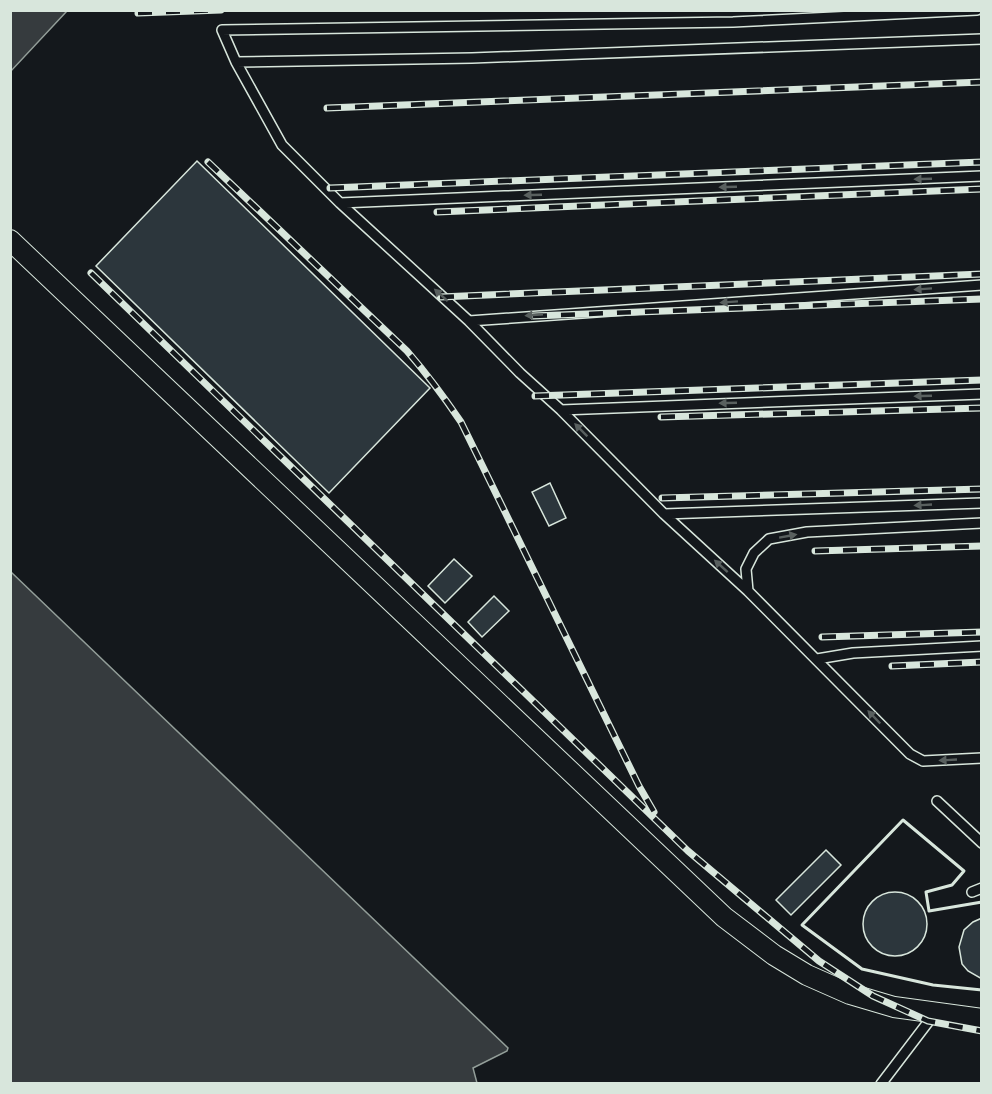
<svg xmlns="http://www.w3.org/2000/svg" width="992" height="1094" font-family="Lato,sans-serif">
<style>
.water{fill:#363b3e;stroke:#939e99;stroke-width:1.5}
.building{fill:#2c363c;stroke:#d8e6dc;stroke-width:1.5}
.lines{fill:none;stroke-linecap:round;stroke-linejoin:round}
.service-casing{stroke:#d8e6dc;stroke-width:12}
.minor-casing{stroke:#d8e6dc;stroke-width:22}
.service{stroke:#14181c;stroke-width:9}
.minor{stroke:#14181c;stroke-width:20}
.rail-casing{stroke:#d8e6dc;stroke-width:7}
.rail{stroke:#14181c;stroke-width:4.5;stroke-dasharray:14;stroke-linecap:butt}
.wall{stroke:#d8e6dc;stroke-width:3}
.oneway{fill:#59605f}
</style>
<rect width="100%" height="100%" fill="#14181c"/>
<!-- water -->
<path class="water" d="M11,10l56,1 -56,60 -1,-60z
M11,572l497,476 -1,3 -34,17 4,15h-466z"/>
<!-- building -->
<path class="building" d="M197,161l233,227 -101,105 -233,-227z
M550,483l16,35 -17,8 -17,-34z
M454,559l18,17 -27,27 -17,-17z
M494,596l15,15 -27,26 -14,-15z
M826,850l15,15 -50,50 -15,-15z
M863 924a32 32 0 1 1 64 0a32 32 0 1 1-64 0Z
M982,918v61l-14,-8 -6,-7 -3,-17 5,-17 9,-8z"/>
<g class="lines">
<!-- service casing -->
<g class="service-casing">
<path id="service" d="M977,10l-244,12 -511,8 14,32 46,83 58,58 129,118 51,52 41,37 103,104 84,77 162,163 13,7 59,-3
M236,62l236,-4 510,-19
M340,203l642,-27
M469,321l513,-36
M561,410l421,-16
M664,514l318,-11
M748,591l-2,-22 8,-16 15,-14 38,-7 175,-9
M817,659l36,-6 129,-7
M937,801l45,42
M972,892l10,-4
M881,1084l54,-71"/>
</g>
<!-- minor casing -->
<g class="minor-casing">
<path id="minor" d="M10,240l714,677 50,38 33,20 43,19 44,13 88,12"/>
</g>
<!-- service -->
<use href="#service" class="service"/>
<!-- minor -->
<use href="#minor" class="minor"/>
<!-- rail casing -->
<g class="rail-casing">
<path id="rail" d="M138,13l83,-3
M327,108l655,-26
M208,162l199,189c20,23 37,46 54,71l178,364 15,26
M330,188l652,-26
M437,212l545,-23
M91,273l597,578 131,110 54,35 55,25 54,10
M440,297l542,-23
M533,316l449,-17
M535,396l447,-16
M661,417l321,-9
M662,498l320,-9
M815,551l167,-5
M822,637l160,-5
M892,666l90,-4"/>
</g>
<!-- rail -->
<use href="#rail" class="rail"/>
<!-- wall -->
<path class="wall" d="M982,902l-53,9 -3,-19 26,-7 12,-14 -61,-51 -101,105 60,44 71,16 49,5"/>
</g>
<!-- one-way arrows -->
<defs><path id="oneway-solid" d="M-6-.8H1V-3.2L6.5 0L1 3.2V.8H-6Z" transform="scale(1.5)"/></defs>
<g class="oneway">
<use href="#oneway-solid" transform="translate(923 179) rotate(178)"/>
<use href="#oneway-solid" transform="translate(728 187) rotate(178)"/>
<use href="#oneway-solid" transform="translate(533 195) rotate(178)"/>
<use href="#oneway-solid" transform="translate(923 289) rotate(176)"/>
<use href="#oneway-solid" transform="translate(441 295) rotate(-138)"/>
<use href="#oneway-solid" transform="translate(729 302) rotate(176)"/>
<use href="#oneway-solid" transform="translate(534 315) rotate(175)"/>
<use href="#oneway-solid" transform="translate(923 396) rotate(178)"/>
<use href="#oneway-solid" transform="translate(728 403) rotate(178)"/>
<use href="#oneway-solid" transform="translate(581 430) rotate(-135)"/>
<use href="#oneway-solid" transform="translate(923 505) rotate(177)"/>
<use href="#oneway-solid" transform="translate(788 536) rotate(-10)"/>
<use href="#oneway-solid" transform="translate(721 566) rotate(-138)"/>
<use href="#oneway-solid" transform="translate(874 717) rotate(-134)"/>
<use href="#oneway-solid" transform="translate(948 760) rotate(177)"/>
</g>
<!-- border -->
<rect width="992" height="1094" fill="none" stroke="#d8e6dc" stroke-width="24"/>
</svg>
